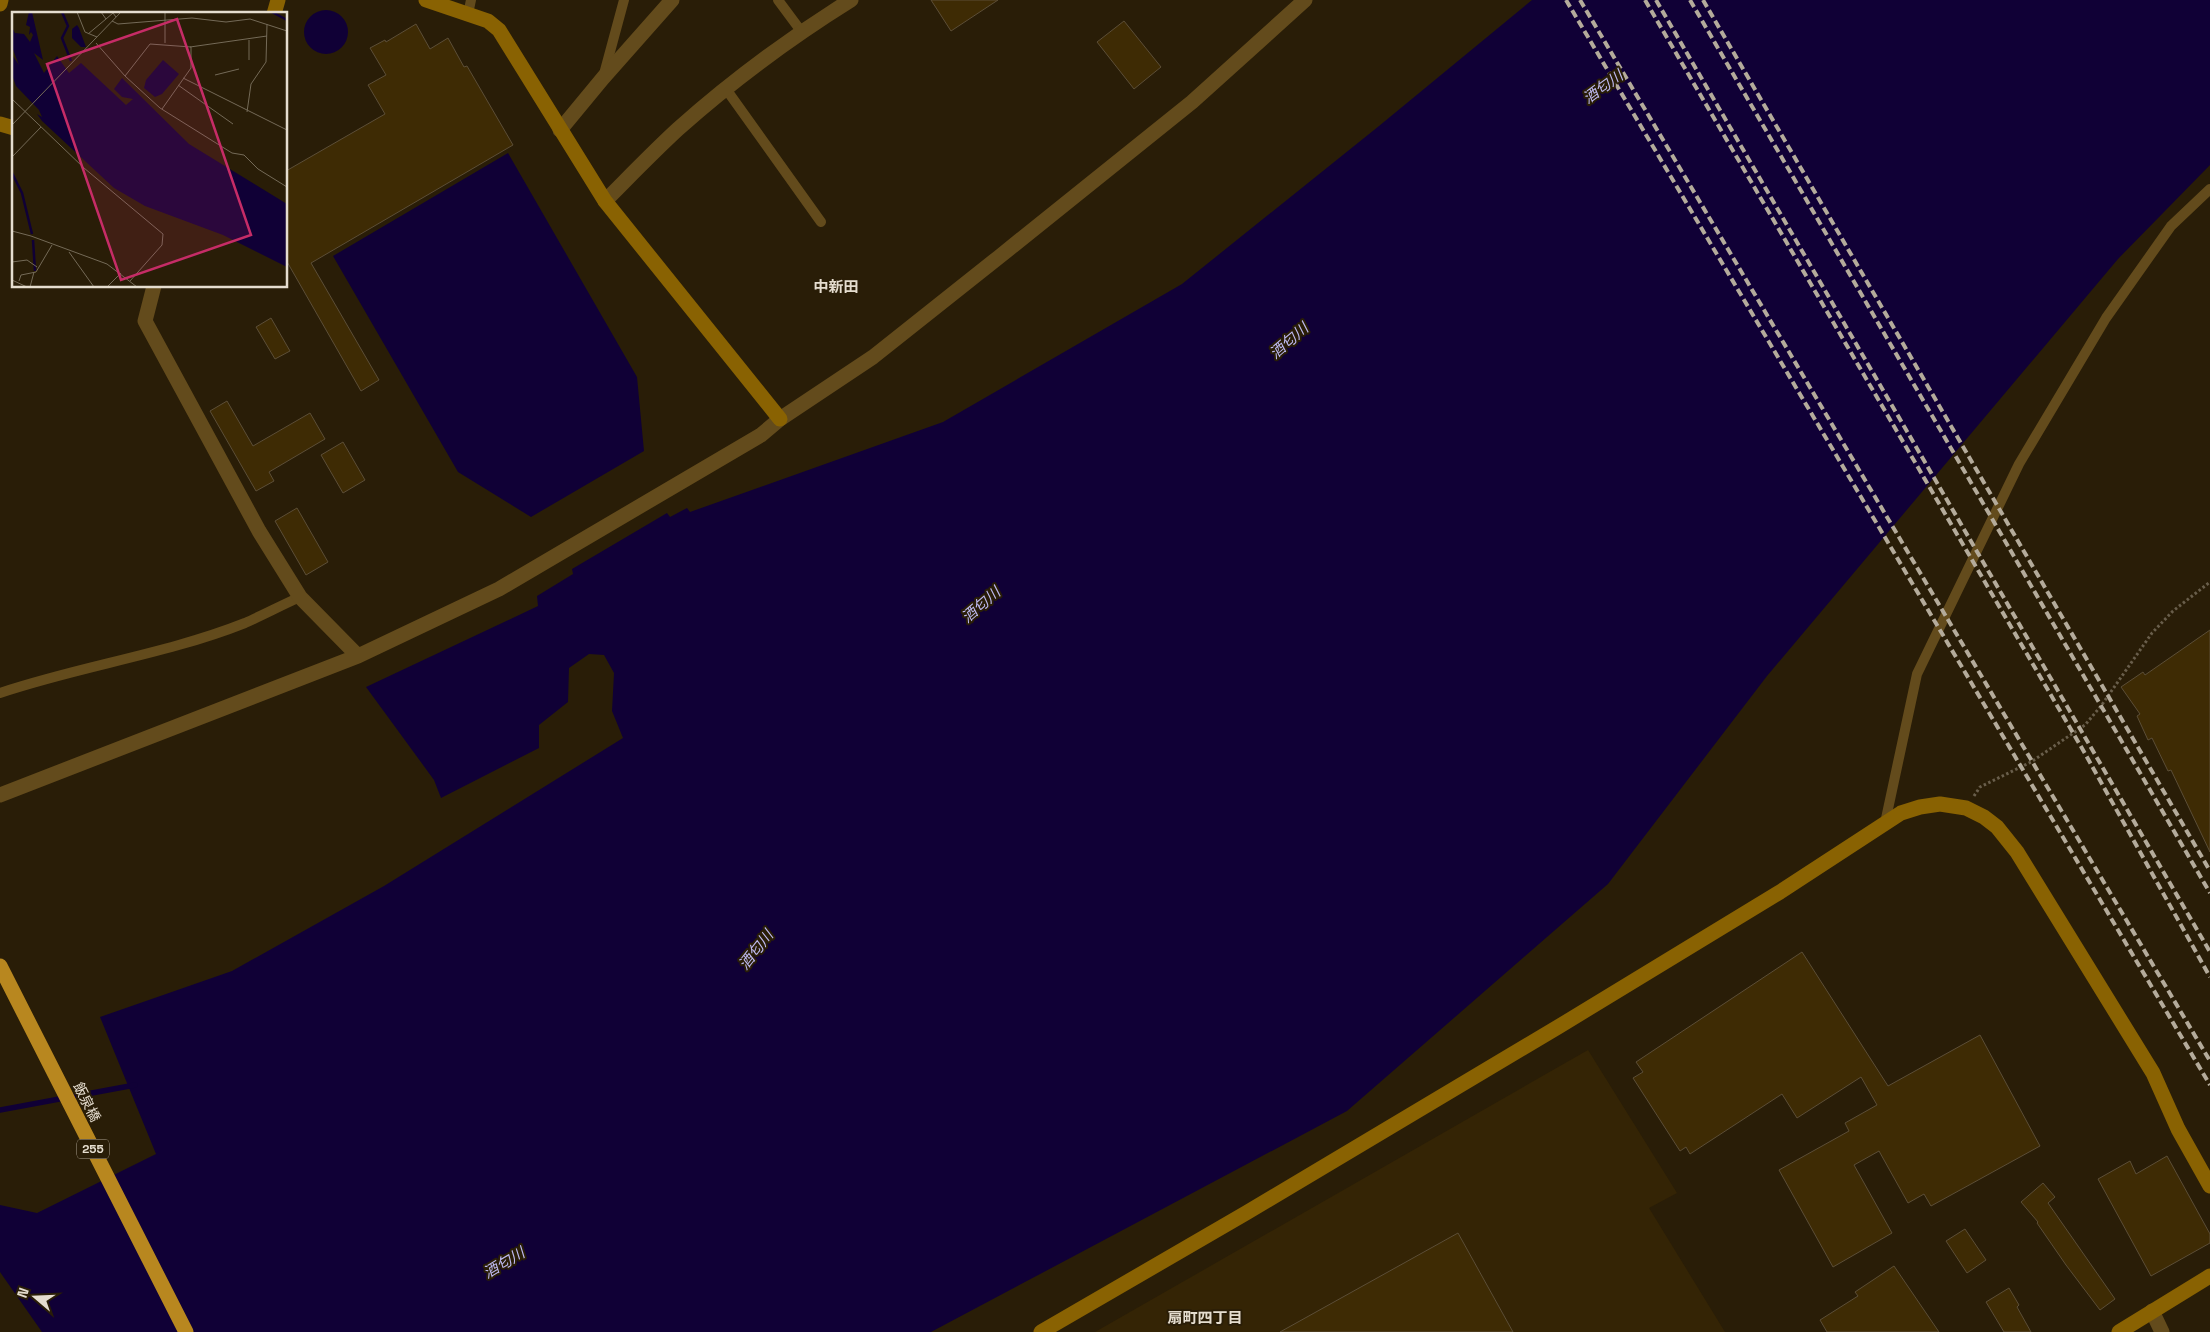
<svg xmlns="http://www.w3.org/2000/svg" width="2210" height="1332" font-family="'Space Grotesk','Noto Sans JP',sans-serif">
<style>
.built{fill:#342405}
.water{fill:#100036}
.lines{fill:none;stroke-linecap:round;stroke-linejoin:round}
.stream{stroke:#100036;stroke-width:5.5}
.building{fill:#3e2b04;stroke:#5c4e37}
.path{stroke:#695e4b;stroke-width:3;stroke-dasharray:2.5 2.5;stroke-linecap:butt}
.lane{stroke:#634b1c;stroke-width:10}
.street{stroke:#634b1c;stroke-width:15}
.secondary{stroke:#896202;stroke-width:15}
.highway{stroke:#b8871f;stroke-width:15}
.rail{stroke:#b4ab9b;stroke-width:4;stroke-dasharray:8 4;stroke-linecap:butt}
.labels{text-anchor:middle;stroke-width:4;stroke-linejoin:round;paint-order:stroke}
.shield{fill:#291d07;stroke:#ada393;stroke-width:1}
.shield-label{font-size:12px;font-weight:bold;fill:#e5ddcf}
.street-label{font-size:14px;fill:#e5ddcf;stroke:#291d07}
.water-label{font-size:15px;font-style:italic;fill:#bebaf1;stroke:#291d07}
.neighbourhood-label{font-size:15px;font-weight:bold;fill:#e5ddcf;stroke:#291d07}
.inset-river{fill:none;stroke:#100036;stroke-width:2.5}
.inset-road{fill:none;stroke:#746a57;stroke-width:1}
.view{fill:#c62c67;fill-opacity:0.15;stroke:#c62c67;stroke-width:2.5}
.inset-edge{fill:none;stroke:#e5ddcf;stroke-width:2.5}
</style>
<rect width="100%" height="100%" fill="#291d07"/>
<!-- built -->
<path class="built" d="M1588,1050l89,143 -28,15 76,124h-630z"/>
<!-- water -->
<path class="water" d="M1532,0h678v165l-92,94 -351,417 -159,208 -261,227 -416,221h-889l-42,-60v-67l37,8 119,-59 -56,-137 132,-46 152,-85 239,-148 -11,-27 2,-38 -10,-18 -15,-1 -20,14 -1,34 -29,23v23l-98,50 -7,-18 -68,-93 172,-81 -1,-10 36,-22 -1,-5 95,-56 3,4 17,-9 3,4 253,-90 239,-138 197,-158z
M304 32a22 22 0 1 1 44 0a22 22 0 1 1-44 0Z
M508,153l129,224 7,74 -113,66 -73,-45 -125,-216z"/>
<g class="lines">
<!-- stream -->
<path class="stream" d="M0,1110l135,-25"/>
</g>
<!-- building -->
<path class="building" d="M931,0h67l-47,31z
M1124,21l37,46 -27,22 -37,-47z
M416,24l14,25 18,-11 16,29 3,-1 46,79 -202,118 68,117 -18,11 -75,-131v-89l99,-57 -17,-29 18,-10 -16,-27 15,-8 1,2z
M271,318l19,33 -15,8 -19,-32z
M227,401l26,45 57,-33 15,26 -56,33 5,9 -18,10 -46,-80z
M343,442l22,38 -22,13 -22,-38z
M297,508l31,54 -22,13 -31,-54z
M2210,630v222l-39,-82 -3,1 -16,-33 -4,2 -11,-24 3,-2 -19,-27 22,-15 2,3z
M1802,952l86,134 92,-51 60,111 -109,60 -7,-12 -16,9 -29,-52 -25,14 38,68 -59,34 -54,-97 70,-39 -4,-8 32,-18 -16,-28 -64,41 -15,-24 -92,60 -4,-7 -6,4 -47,-73 10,-6 -7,-10z
M2167,1156l43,78v9l-59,33 -53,-97 32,-18 6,13z
M2043,1183l12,14 -7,6 67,96 -15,11 -34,-45 -29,-42 1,-1 -17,-20z
M1965,1229l21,31 -19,13 -21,-32z
M1458,1233l55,99h-233z
M1894,1266l45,66h-112l-7,-12 38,-24 -3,-4z
M2009,1288l10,17 -2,2 14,25h-27l-18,-30z"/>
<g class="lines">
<!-- path -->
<path class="path" d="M1974,796l6,-9 51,-25 54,-37 16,-19 51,-73 21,-22 37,-29"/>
<!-- lane -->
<path class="lane" d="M778,0l23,31
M468,14l3,-14
M604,74l20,-74
M726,89l95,133
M0,693c80,-27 167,-39 245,-70 18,-8 37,-18 55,-26
M1885,823l32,-149 102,-210 87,-146 65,-92 39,-37"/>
<!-- street -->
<path class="street" d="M560,130l43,-52 69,-78
M605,201c24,-24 48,-49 73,-72 54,-48 112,-91 173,-129
M154,286l-9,35 114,210 41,66 58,59
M0,795l358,-139 141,-67 262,-154 19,-16 93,-62 126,-100 193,-155 113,-102
M2152,1311l10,21"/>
<!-- secondary -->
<path class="secondary" d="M426,0l62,21 11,9 106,171 175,218
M0,4l1,-4
M274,14l4,-14
M0,124l14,4
M1041,1332l205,-119 312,-186 222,-135 121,-79 19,-6 20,-3 26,4 18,9 13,10 20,25 136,221 25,56 32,57
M2119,1332l91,-56"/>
<!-- highway -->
<path class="highway" d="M0,966l186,366"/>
<!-- rail -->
<path class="rail" d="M1566,0l644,1085
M1580,0l630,1061
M1645,0l438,750 127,227
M1656,0l554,952
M1690,0l520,893
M1703,0l507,871"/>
</g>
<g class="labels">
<!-- shield labels -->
<rect class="shield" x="77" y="1139.5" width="32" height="19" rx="4"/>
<g class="shield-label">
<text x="93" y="1153">255</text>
</g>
<!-- street labels -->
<g class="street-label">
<text transform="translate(87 1102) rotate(63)" y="5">飯泉橋</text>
</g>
<!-- water labels -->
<g class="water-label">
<text transform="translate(1603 87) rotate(-36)" y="5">酒匂川</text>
<text transform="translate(1289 341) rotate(-41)" y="5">酒匂川</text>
<text transform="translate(981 605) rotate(-41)" y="5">酒匂川</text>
<text transform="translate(756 950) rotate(-52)" y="5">酒匂川</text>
<text transform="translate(504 1263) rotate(-31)" y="5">酒匂川</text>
</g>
<!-- neighbourhood labels -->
<g class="neighbourhood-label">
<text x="836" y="292">中新田</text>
<text x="1205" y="1323">扇町四丁目</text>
</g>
</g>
<!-- overview -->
<g transform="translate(12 12)">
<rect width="275" height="275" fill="#291d07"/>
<path d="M17,0h3l11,48 -9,-7 10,20 13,-17 12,17 12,-10 45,42 7,-6 -11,-2 -8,-8 8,-11 67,66 98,60v63l-64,-32 -78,-29 -31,-18 -72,-67 -5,-7 5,3 -3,-7 -23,-24 -4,-11v-20l7,10 -7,-18v-20l3,6 9,1 6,8 3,-7 -2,-3 -2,3 1,-8 -4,-2zM65,13l2,3 7,19h-5l-9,-9v-9zM151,48l16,14 -17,20 -7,3 -11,-9 2,-8z" fill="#100036"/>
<path class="inset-river" d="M50,0l6,14 -6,12 9,23M260,0l15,8M0,161l10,20 10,41M21,228l2,31"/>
<path class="inset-road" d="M65,0l8,20 12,5M89,0l5,7 7,-6 3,4M153,0v31M100,9l6,3 74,-6 34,4 24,-3 37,12M76,22l18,-15M237,28v20M84,31l29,33 35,32 72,45 12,2 14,14 29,18M178,35l77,-11M203,63l24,-6M113,64l25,-32 41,3v21l-29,41M171,66l104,52M166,73l55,39M0,87l72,69 79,66 -1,11 -32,36M235,100l4,-28 15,-22 1,-38M0,113l109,-113M0,145l29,-30M0,219l19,5 76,28 30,23M57,240l25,35M0,250l15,-2 10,7M0,268l15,7M7,269l2,-6 15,-3 16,-27M18,275l4,-15M95,275l14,-14"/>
<path class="view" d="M165,7l74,216 -130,45 -74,-216z"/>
<rect width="275" height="275" class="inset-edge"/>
</g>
<!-- north arrow -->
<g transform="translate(35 1297) rotate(289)" stroke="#291d07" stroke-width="4" paint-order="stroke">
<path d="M0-4L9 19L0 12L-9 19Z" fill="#e5ddcf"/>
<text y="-8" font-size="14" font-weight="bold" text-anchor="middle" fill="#e5ddcf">N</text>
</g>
</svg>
